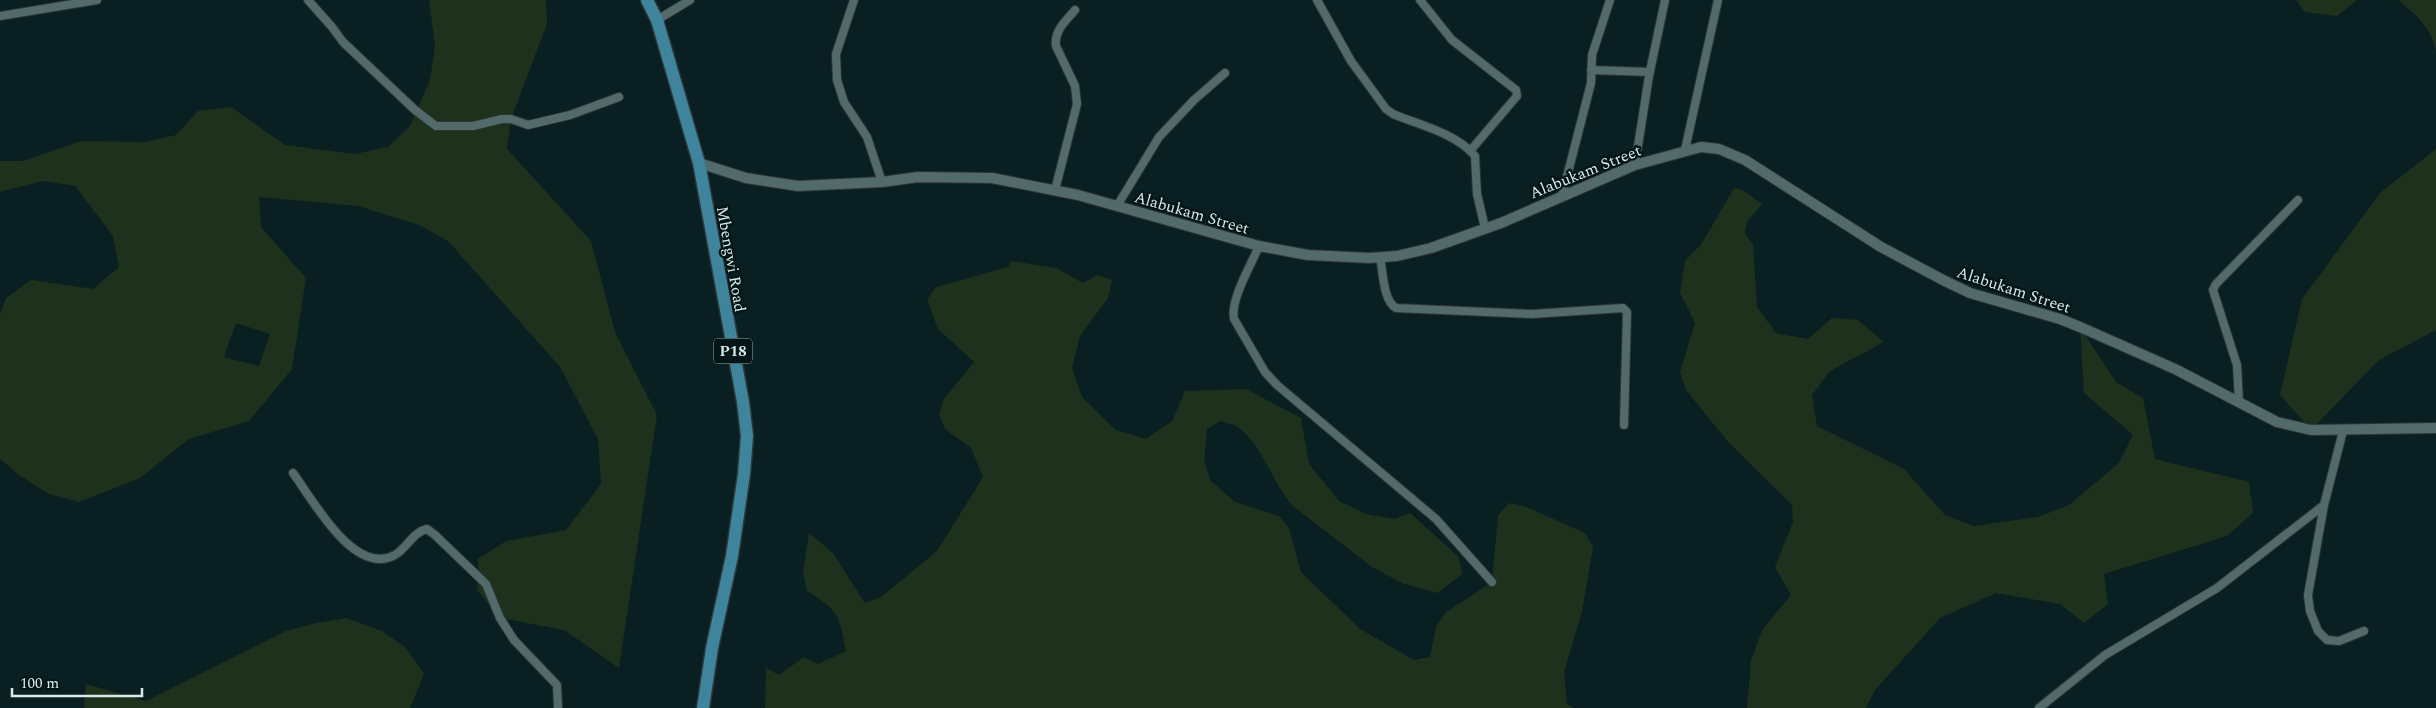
<svg xmlns="http://www.w3.org/2000/svg" width="2436" height="708" font-family="Spectral,serif">
<style>
.green{fill:#1e311c;fill-rule:evenodd}
.lines{fill:none;stroke-linecap:round;stroke-linejoin:round}
.minor-casing{stroke:#2c3637;stroke-width:10}
.tertiary-casing{stroke:#2c3637;stroke-width:12}
.primary-casing{stroke:#2c3637;stroke-width:15}
.minor{stroke:#536a6b;stroke-width:8}
.tertiary{stroke:#536a6b;stroke-width:10}
.primary{stroke:#3f849d;stroke-width:12}
.labels{text-anchor:middle;stroke-width:4.5;stroke-linejoin:round;paint-order:stroke}
.shield{fill:#031617;stroke:#9baaaa;stroke-width:1}
.shield-label{font-size:15px;font-weight:bold;fill:#dce9e9}
.street-label{font-size:16px;fill:#dce9e9;stroke:#031617}
</style>
<rect width="100%" height="100%" fill="#0a1f21"/>
<!-- green -->
<path class="green" d="M429,0h117l1,24 -36,95 -4,30 84,92 24,91 42,83 -38,253 -55,-38 -64,-12 -23,-28 1,-31 28,-18 60,-11 35,-46 -3,-45 -38,-72 -112,-126 -29,-16 -61,-19 -99,-9 2,30 45,51 -14,91 -43,52 -60,18 -49,39 -61,24 -30,-8 -30,-19 -19,-16v-145l6,-16 25,-18 62,9 26,-22 -6,-31 -38,-50 -31,-5 -44,11v-31h23l58,-20 64,1 31,-7 22,-24 33,-4 54,38 70,9 33,-7 22,-21 20,-46 5,-34zM236,323l34,11 -11,32 -35,-9z
M2296,0h61l-20,16 -32,-4z
M2398,0h38v51c-4,-22 -21,-38 -38,-51z
M2436,149v181l-57,30 -68,70 -31,-35 22,-96 78,-106z
M1734,188l9,2 19,14 -15,18 -2,11 8,12 4,62 19,26 32,6 24,-21 26,2 26,22 -54,29 -18,24 5,31 87,43 41,46 29,11 64,-9 31,-12 50,-42 14,-28 -49,-42 -4,-66 36,55 27,16 12,61 94,23 4,31 -26,23 -123,38 4,30 -24,19 -24,-19 -64,-11 -56,25 -65,72 -9,18h-119l4,-48 11,-30 29,-35 -16,-28 18,-45 -1,-17 -63,-62 -43,-53 -6,-18 15,-49 -15,-30 5,-32 17,-18z
M1011,261l45,7 27,15 15,-8 14,5 -4,18 -28,38 -8,32 10,29 34,33 30,9 26,-18 13,-30 61,-2 55,29 8,46 30,37 27,13 29,5 15,-6 49,44 3,17 -24,19 -34,-9 -32,-17 -78,-60c-22,-23 -31,-62 -56,-80 -5,-3 -12,-4 -18,-6l-13,8 -3,33 7,19 24,21 44,14 10,12 12,44 59,57 54,31 16,-3 6,-30 9,-14 47,-31 6,-67 11,-12 15,3 61,27 8,14 -11,65 -18,60 3,32 8,4h-810l1,-40 13,7 25,-18 14,7 28,-13c-7,-36 -7,-40 -39,-60l-4,-19 6,-39 23,19 33,51 16,-6 56,-46 46,-74 -12,-29 -26,-19 -6,-15 5,-15 30,-37 -36,-33 -11,-29 9,-13 72,-20z
M346,618l36,13 24,17 18,26 -14,34h-326l2,-24 60,17 140,-70 30,-8z"/>
<g class="lines">
<!-- minor casing -->
<g class="minor-casing">
<path id="minor" d="M308,0l24,27 11,15 72,68 21,16h37l29,-7h9l17,6 42,-10 49,-18
M854,0l-18,54 1,26 7,22 23,35 15,45
M1317,0l34,61 35,48 7,5c26,11 63,19 82,42l2,38 8,34
M1420,0l32,40 64,50 1,6 -47,55
M0,16l97,-16
M657,20l33,-20
M1591,70l59,2
M1685,150l33,-150
M1635,165l14,-89 16,-76
M1055,190l22,-86 -2,-18 -19,-40c-2,-16 10,-25 19,-36
M1562,196l29,-113 1,-28 18,-55
M1117,206l42,-69 35,-37 31,-27
M1259,246c-8,19 -29,54 -25,73l31,53 12,13 159,134 56,63
M1380,257c3,14 3,44 16,51l136,6 91,-6 4,4 -3,113
M2239,402l-2,-37 -24,-75 3,-6 82,-84
M2343,431l-19,74 -16,90 2,16 8,20 9,9 12,1 25,-10
M293,473c20,27 61,104 102,82 12,-7 18,-23 32,-26l8,6 51,49 14,34 14,22 43,45 1,23
M2039,708l66,-53 112,-67 107,-83"/>
</g>
<!-- tertiary casing -->
<g class="tertiary-casing">
<path id="tertiary" d="M699,163l47,15 52,8 84,-4 36,-5 74,1 86,17 181,51 49,9 62,3 27,-2 34,-8 70,-25 134,-58 66,-18 18,2 26,11 136,87 62,33 27,13 90,26 20,8 95,42 102,53 34,8 125,-2"/>
</g>
<!-- primary casing -->
<g class="primary-casing">
<path id="primary" d="M647,0l10,20 42,143 44,239 4,34 -3,38 -12,82 -20,92 -9,60"/>
</g>
<!-- minor -->
<use href="#minor" class="minor"/>
<!-- tertiary -->
<use href="#tertiary" class="tertiary"/>
<!-- primary -->
<use href="#primary" class="primary"/>
</g>
<g class="labels">
<!-- shield labels -->
<rect class="shield" x="714" y="338.5" width="38" height="25" rx="4"/>
<g class="shield-label">
<text x="733" y="356">P18</text>
</g>
<!-- street labels -->
<g class="street-label">
<text transform="translate(1585 171) rotate(-22)" y="6">Alabukam Street</text>
<text transform="translate(1192 212) rotate(16)" y="6">Alabukam Street</text>
<text transform="translate(732 259) rotate(80)" y="6">Mbengwi Road</text>
<text transform="translate(2014 289) rotate(18)" y="6">Alabukam Street</text>
</g>
</g>
<!-- scale -->
<path d="M12 688v8h130v-8" fill="none" stroke="#dce9e9" stroke-width="2.5"/>
<text x="20" y="688" font-size="15" fill="#dce9e9" stroke="#031617" stroke-width="4" paint-order="stroke">100 m</text>
</svg>
